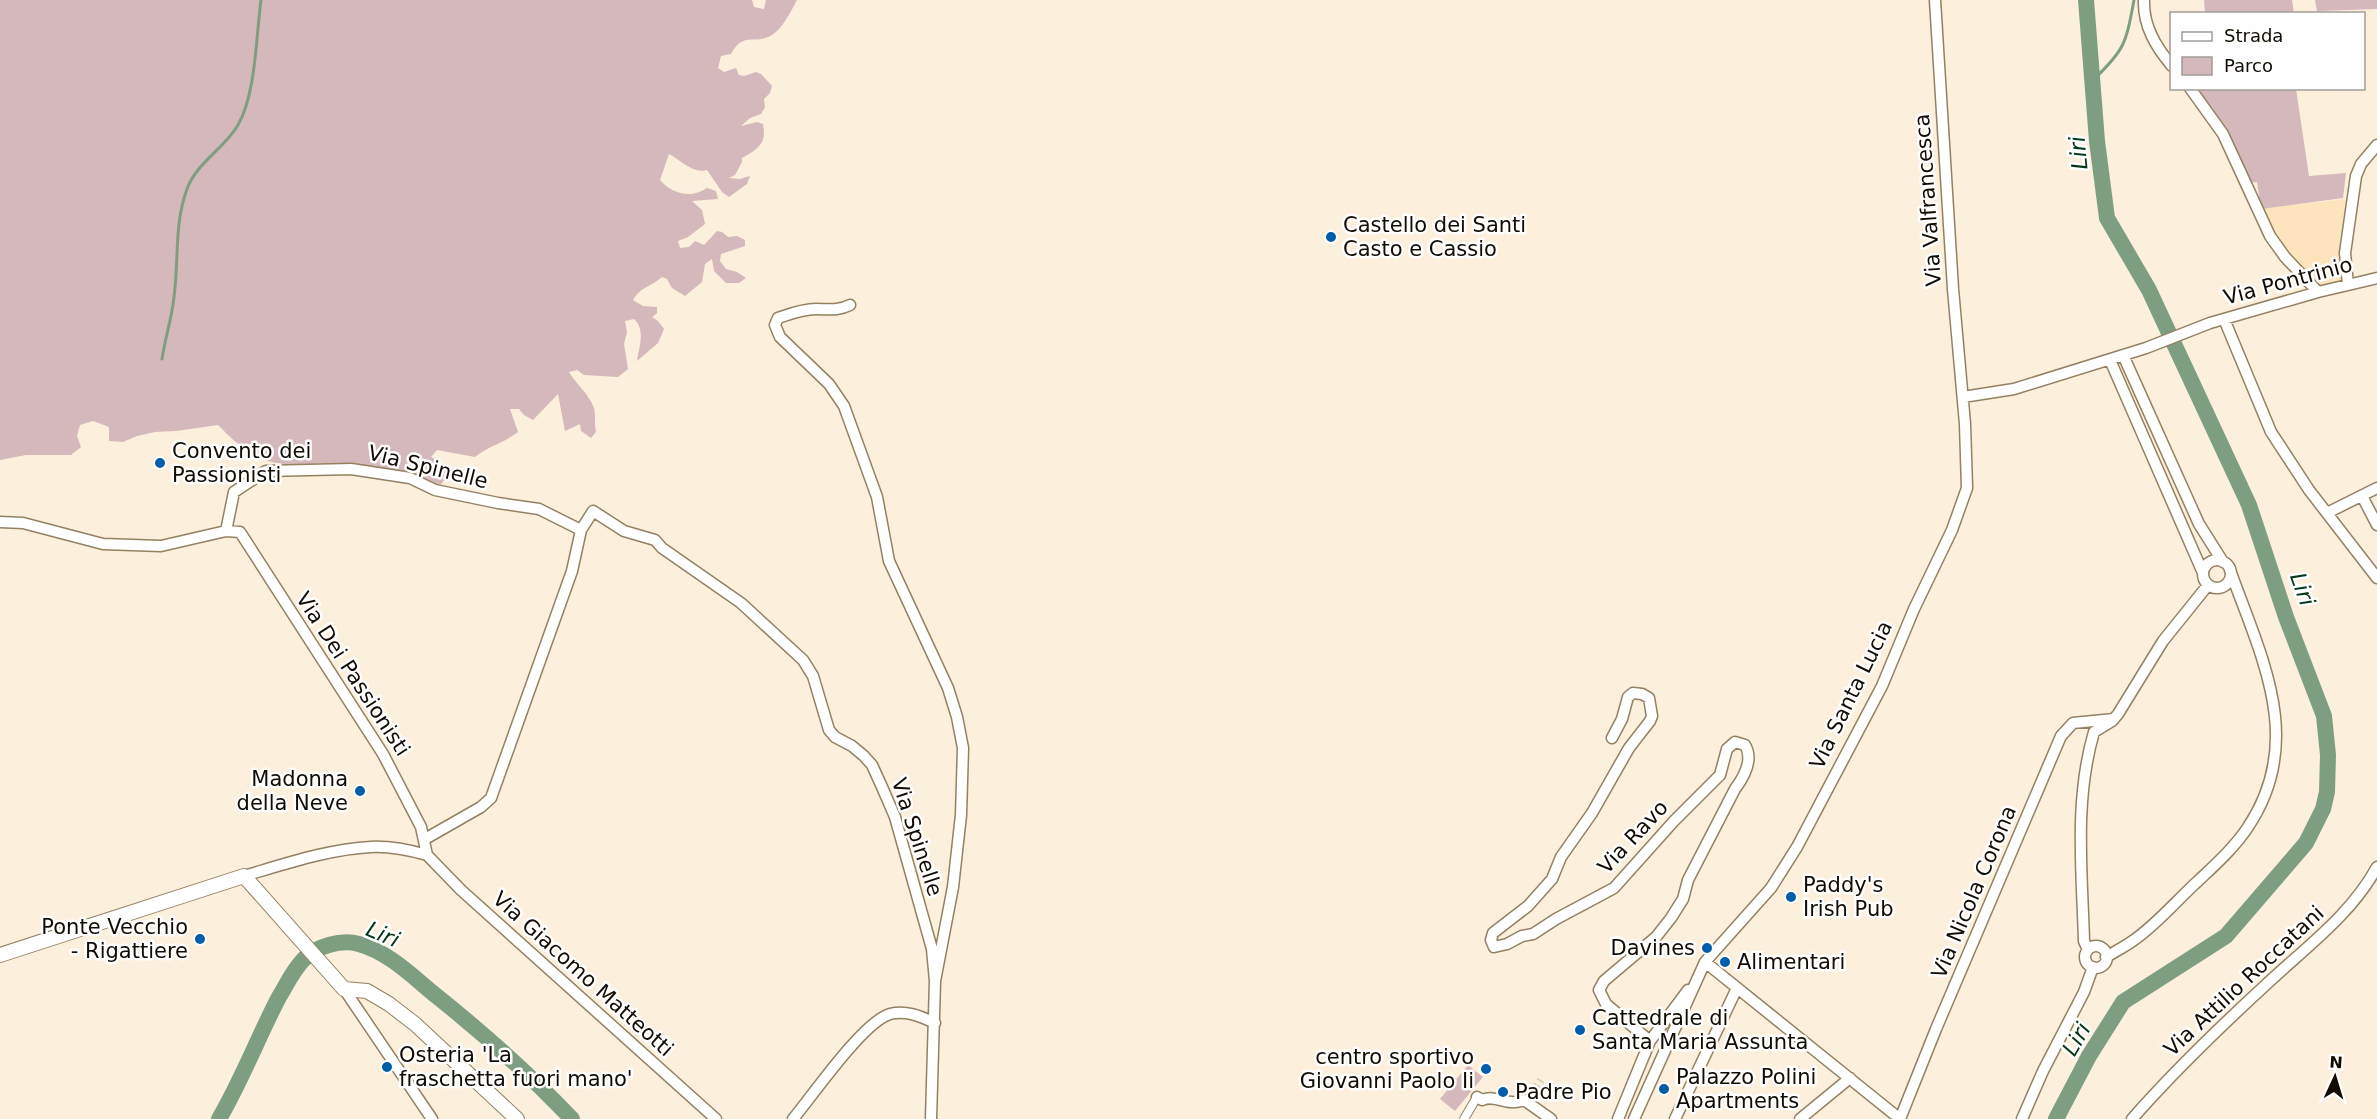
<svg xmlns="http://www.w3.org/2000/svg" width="2377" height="1119" font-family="'DejaVu Sans',sans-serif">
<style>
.built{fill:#fde4bc}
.green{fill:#d5b8bb}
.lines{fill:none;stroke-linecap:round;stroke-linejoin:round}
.stream{stroke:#7e9e82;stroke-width:3}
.river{stroke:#7e9e82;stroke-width:16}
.pedestrian-tunnel{stroke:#d9cdba;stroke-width:8;stroke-dasharray:8 4;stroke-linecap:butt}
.pedestrian-casing{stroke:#948162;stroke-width:10}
.minor-casing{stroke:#948162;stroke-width:13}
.tertiary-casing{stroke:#948162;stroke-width:16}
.pedestrian{stroke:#fff;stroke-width:8}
.minor{stroke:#fff;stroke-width:10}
.tertiary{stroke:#fff;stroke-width:14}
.poi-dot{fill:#005daa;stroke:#fefefe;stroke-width:2}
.labels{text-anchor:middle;stroke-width:5;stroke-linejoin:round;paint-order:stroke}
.street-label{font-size:21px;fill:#120b02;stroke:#fefefe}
.poi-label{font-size:21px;fill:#120b02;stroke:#fefefe;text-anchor:start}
.water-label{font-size:22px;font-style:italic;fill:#003813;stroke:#fefefe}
</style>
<rect width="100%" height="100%" fill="#fcefdb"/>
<!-- built -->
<path class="built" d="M2346,199l-6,58 6,27 -27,5 -32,-35 -26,-45z"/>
<!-- green -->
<path class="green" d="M0,0h752l2,7 10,2 2,-9h31c-6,11 -14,28 -25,35 -18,11 -28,-5 -41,19l-10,2 -3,12 6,4 12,-4 3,7 5,1 12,-4 5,2 11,12 -2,7 -6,6 1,8 -4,7 -11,4 -9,8 16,-4 6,2c4,20 -5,25 -21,34v4l-7,13 -6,3 11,1 10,-3 -3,8 -18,13 -7,-5 -15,-22c-14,4 -25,-9 -38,-16l-9,26c12,14 31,19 47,8l9,3 2,8 -26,2 10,9 3,14 -17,13 -10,4 2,7 9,-1 6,-6 9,4 13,-14 5,1 6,5 9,-1 8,4v6l-24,8 -1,7 6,8 11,3 9,6 -7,5h-13l-12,-12 -2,-12 -7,5 -3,18 -17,14 -13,-8 -5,-9 -5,-2c-10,9 -23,11 -29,23l10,6 14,1v6l-5,4 6,4 6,8 -6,14 -21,18c2,-14 9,-31 -3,-42l-9,2 2,11 -3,12 4,25 -10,8 -34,-2 -7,-5 -8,2c7,12 20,22 25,36 2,7 0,16 2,24l-5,6 -10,-7 -1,-7 -15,7 -7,-37 -25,26 -9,-5 -5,-6h-9l8,23c-14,11 -30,14 -43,25l-38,-7 -6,7 13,8 5,10 -9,10c-34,-14 -73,-20 -109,-21 -24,-1 -46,4 -69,-5 -17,-7 -31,-21 -44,-34l-42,6 -21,1 -18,4 -14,6 -14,-1v-14l-16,-6 -13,4 -3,11 4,11 -10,8h-45l-26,5z
M2204,0h88l2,13h-89z
M2315,0h62v9l-60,2z
M2194,89h102l13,87 37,-3 -3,25 -82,11 -4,-27 -8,1 -28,-62z
M1468,1065l15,12 -28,34 -15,-12z"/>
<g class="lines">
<!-- stream -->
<path class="stream" d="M2093,80c32,-30 33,-37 41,-80
M162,359c3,-21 10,-41 12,-62 5,-37 0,-73 13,-108 9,-26 38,-41 51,-64 18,-31 18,-89 23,-125"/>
<!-- river -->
<path class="river" d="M219,1119c23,-39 39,-82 60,-122 8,-13 14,-27 25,-38 13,-13 37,-20 55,-15 29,8 52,31 75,50 49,39 95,80 138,125
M2056,1119l33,-63 34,-54 103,-66 80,-93 17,-34 4,-17 1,-37 -4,-39 -38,-99 -37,-112 -100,-215 -42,-72 -10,-77 -11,-141"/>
<!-- pedestrian-tunnel -->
<path class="pedestrian-tunnel" d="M1526,1101l15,-21"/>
<!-- pedestrian casing -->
<g class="pedestrian-casing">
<path id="pedestrian" d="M1464,1119l13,-22"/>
</g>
<!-- minor casing -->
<g class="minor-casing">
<path id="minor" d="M2144,0c-1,26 12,47 28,66
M2190,88l33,46 47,102 15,21 33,35
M2348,285l-3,-32 11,-77 5,-12 16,-19
M850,305c-12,6 -21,4 -34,4 -14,0 -26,5 -38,9l-3,7 5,12 49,47 15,22 33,91 12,64 59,127 9,29 6,31 -2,67 -8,72 -18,94
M2224,319l47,113 38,58 68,88
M2123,355l76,169 24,38
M2110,360l93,213
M1963,397l51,-8 132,-41 64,-25 108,-31 59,-14
M2362,496l15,29
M2327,513l50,-25
M0,522l23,1 80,21 58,2 65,-15 14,1 143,222 38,73 6,28
M581,530l12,-19 31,20 31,9 7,8 79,55 62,57 10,16 16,54 6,7 17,9 12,10 8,9 10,22 13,30 37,132 3,32 -4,138
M226,531l8,-39 32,-21 85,-2 59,9 25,12 63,13 41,6 42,21 -9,41 -81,227 -10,9 -56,32
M2203 574a14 14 0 1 1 28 0a14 14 0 1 1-28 0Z
M1612,738l10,-19 6,-22 5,-4 9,1 7,4 3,18 -2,5 -21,27 -37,65 -31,44 -9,22 -24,27 -35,27 -2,7 3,7 13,-3 15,-8 11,-2 23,-15 58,-31 60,-67 46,-46 7,-26 8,-7 10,3c9,15 -1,32 -10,44l-47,91 -5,19 -12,19 -15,19 -52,44 -5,9 7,14 44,37
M427,855l34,35 255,229
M244,876c41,-12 85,-27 127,-29 19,-1 38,3 56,8
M2085 957a11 11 0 1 1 22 0a11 11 0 1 1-22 0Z
M2088,950l-4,-9c-2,-70 -10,-141 10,-209l18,-11 6,-7 45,-73 45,-56
M2106,957c10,-6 20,-11 28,-17 23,-16 43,-40 64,-59 17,-16 37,-34 50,-54 58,-87 13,-170 -18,-257
M1705,962l195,157
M344,989l88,130
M1477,1097l5,3c15,-6 24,7 42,0l27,19
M793,1119c20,-24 70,-97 97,-105 16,-4 30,2 45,9
M1618,1119l32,-78 38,-51
M1634,1119l71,-157 66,-74 26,-41 85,-161 32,-77 38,-79 15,-42 -2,-64 -12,-135 -18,-289
M1675,1119l62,-131
M1800,1119l50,-41
M1900,1119l36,-90 125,-293 12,-13 41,-4
M2022,1119l21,-48 41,-79 9,-25
M2132,1119c43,-49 91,-95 139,-139 38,-35 81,-67 106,-113"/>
</g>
<!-- tertiary casing -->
<g class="tertiary-casing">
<path id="tertiary" d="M0,955l244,-79 100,113 23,2 22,13 26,20 102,95"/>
</g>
<!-- pedestrian -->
<use href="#pedestrian" class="pedestrian"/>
<!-- minor -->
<use href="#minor" class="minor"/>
<!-- tertiary -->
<use href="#tertiary" class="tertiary"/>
</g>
<!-- markers -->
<g class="poi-dot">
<circle cx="1331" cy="237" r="6"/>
<circle cx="160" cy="463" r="6"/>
<circle cx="360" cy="791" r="6"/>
<circle cx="1791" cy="897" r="6"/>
<circle cx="200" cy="939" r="6"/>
<circle cx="1707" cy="948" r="6"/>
<circle cx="1725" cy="962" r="6"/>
<circle cx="1580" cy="1030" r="6"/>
<circle cx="387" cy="1067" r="6"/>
<circle cx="1486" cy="1069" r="6"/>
<circle cx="1664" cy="1089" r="6"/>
<circle cx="1503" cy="1092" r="6"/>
</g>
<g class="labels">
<!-- street labels -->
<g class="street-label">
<text transform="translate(1928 200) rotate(-94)" y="7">Via Valfrancesca</text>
<text transform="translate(2288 281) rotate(-15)" y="7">Via Pontrinio</text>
<text transform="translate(428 467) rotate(14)" y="7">Via Spinelle</text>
<text transform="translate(353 674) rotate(57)" y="7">Via Dei Passionisti</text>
<text transform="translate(1851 695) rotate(-64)" y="7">Via Santa Lucia</text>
<text transform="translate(917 837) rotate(72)" y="7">Via Spinelle</text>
<text transform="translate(1633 837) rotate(-47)" y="7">Via Ravo</text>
<text transform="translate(1974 892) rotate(-67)" y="7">Via Nicola Corona</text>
<text transform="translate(583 974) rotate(42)" y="7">Via Giacomo Matteotti</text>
<text transform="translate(2244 981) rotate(-43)" y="7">Via Attilio Roccatani</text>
</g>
<!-- poi labels -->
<g class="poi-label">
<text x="1343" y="232">Castello dei Santi<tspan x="1343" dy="24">Casto e Cassio</tspan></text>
<text x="172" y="458">Convento dei<tspan x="172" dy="24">Passionisti</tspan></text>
<text x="348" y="786" text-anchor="end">Madonna<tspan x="348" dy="24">della Neve</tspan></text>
<text x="1803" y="892">Paddy's<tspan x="1803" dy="24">Irish Pub</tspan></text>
<text x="188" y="934" text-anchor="end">Ponte Vecchio<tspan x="188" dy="24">- Rigattiere</tspan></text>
<text x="1695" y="955" text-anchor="end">Davines</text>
<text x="1737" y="969">Alimentari</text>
<text x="1592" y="1025">Cattedrale di<tspan x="1592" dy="24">Santa Maria Assunta</tspan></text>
<text x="399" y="1062">Osteria 'La<tspan x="399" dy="24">fraschetta fuori mano'</tspan></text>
<text x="1474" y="1064" text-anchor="end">centro sportivo<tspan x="1474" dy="24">Giovanni Paolo Ii</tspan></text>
<text x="1676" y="1084">Palazzo Polini<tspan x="1676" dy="24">Apartments</tspan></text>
<text x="1515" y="1099">Padre Pio</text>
</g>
<!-- water labels -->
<g class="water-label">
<text transform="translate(2078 153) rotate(-95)" y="8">Liri</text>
<text transform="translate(2303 589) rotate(70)" y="8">Liri</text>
<text transform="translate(383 934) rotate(23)" y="8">Liri</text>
<text transform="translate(2076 1039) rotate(-60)" y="8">Liri</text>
</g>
</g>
<!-- legend -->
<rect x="2170" y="12" width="195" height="78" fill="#fefefe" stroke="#a09d99" stroke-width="1.5"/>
<rect x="2182" y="32" width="30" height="9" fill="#ffffff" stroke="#a09d99" stroke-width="1.5"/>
<text x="2224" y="42" font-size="18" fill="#120b02">Strada</text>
<rect x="2182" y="57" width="30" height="18" fill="#d5b8bb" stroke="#a09d99" stroke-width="1.5"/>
<text x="2224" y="72" font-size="18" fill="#120b02">Parco</text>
<!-- north arrow -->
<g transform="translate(2335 1077) rotate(4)" stroke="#fefefe" stroke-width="4.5" paint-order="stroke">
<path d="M0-4.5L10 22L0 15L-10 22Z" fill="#120b02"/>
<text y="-9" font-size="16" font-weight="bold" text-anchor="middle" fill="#120b02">N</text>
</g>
</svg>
